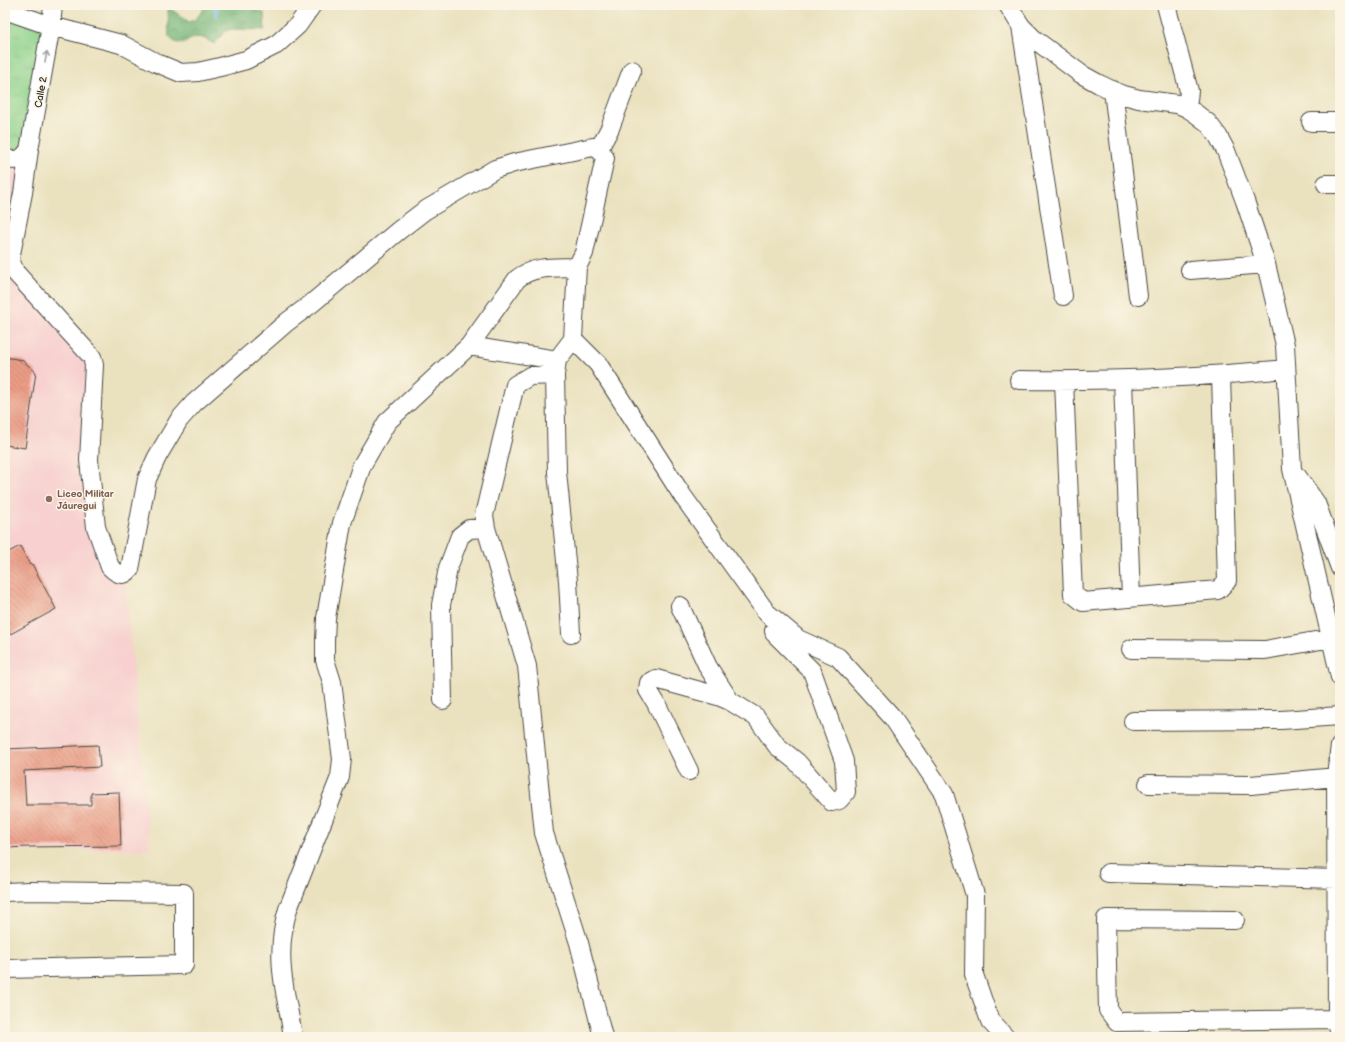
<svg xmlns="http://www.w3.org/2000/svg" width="1345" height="1042" font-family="'Balsamiq Sans',sans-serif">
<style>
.built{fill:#f7d0cf}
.grass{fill:url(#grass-tufts);stroke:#5c7e5b}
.forest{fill:url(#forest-crowns);stroke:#4e7051}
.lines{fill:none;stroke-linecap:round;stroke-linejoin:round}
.stream{stroke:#75baec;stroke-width:4}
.building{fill:url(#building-back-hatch)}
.minor-casing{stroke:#484641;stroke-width:20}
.minor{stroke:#fff;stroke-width:18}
.oneway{stroke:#a0a0a0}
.education-dot{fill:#8d6e63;stroke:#fcf5e5;stroke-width:1.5}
.labels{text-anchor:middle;stroke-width:3;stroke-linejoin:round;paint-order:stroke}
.street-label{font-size:10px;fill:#2b2b2b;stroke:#fcf5e5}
.education-label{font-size:10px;font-weight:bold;fill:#785e54;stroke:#fcf5e5;text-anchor:start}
</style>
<defs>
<pattern id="grass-tufts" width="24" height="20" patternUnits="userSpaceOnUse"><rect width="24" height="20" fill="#8dd28b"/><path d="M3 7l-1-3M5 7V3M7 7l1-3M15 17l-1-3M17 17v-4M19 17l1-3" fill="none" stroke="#7ab478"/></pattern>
<pattern id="forest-crowns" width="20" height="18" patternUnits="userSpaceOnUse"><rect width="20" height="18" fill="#72b477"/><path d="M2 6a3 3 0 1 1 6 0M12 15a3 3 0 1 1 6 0" fill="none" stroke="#5e9362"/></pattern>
<pattern id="building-back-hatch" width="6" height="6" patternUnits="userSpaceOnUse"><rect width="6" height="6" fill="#eb9d86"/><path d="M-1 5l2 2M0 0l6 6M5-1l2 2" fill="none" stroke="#bf806e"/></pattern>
</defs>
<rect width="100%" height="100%" fill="#fcf5e5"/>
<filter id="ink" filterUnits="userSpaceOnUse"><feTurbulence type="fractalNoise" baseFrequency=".025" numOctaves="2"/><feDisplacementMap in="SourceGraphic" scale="8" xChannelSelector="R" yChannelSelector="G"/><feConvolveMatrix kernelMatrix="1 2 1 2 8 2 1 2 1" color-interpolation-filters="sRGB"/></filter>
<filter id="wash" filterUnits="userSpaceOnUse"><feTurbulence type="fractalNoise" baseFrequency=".012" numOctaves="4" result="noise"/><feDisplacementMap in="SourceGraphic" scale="16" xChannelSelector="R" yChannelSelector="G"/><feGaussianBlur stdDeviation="0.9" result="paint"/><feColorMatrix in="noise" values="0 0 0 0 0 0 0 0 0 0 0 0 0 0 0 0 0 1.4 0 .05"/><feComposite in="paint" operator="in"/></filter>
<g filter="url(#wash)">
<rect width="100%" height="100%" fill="#eae2bf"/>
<!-- built -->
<path class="built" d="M5,159l22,7 -17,93 75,89 11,179 28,47 26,275 -145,2z"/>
<!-- grass -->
<path class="grass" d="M5,10l46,16 -22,124 -24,9z"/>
<!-- forest -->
<path class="forest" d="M207,5h33l24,8 1,17 -33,-1 -7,2 -11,13c-14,-9 -18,-9 -31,0l-8,-2 -6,-5 -1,-30 21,15 7,-3z"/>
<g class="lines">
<!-- stream -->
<path class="stream" d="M216,5v11"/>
</g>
<g id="blocks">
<!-- building -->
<path class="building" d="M5,357l17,3 14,12 -11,76 -20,-3z
M20,546l10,19 2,-1 24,45 -51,28v-83z
M98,745l2,22 -76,4 2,34h65v-12l28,-1 2,54 -93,1 -23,1v-99z"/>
</g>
</g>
<g filter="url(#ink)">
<use href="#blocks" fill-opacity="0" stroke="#484641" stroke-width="1"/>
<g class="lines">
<!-- minor casing -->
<g class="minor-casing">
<path id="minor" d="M53,5l-2,21 -22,124 -6,43 -13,66 5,13 77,85 2,8 -5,95 7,67 14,40c6,6 13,11 20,2l17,-90 10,-22 22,-37 15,-17 93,-81 24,-18 87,-73 26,-20 71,-42 19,-6 79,-16c7,2 9,5 12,11l-21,95 -7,14 -4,72 25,25 84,131 85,118 31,26 40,18 55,61 51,76 31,101 -1,80 16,46 15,16
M1008,5l13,21 13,13 47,35 18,10 21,10 19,5 38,5 10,4 8,5 13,10 10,13 8,15 19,50 21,63 19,81 7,124 48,208
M1166,5l23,86 -2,17
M5,10l46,16 70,18 36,19 24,10 17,-1 22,-5 26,-7 30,-15 22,-20 14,-20
M1021,26l42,270
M1113,90l25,206
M1311,122h29
M599,149l11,-21 22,-58
M5,159c13,2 16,2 24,-9
M1326,184h14
M1190,270l76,-6
M469,346l88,14
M555,375l-25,1 -15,9 -31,130 2,13 41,138 17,167 35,110 24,94
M1019,380c89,1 178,-2 267,-11
M1123,380l8,218
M1064,381l9,213 10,8 135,-12 9,-9 -6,-206
M1297,476l19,27 24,65
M680,606l28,61 22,34
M571,634l-3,-53 -11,-109 -2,-97 2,-15 16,-21
M1131,649l134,1 67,-12
M443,700l-2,-95 7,-37 12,-32 9,-7 17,-1
M1133,721l148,-1 59,-4
M689,771l-33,-68 -8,-13 1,-7 7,-4 62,17 12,5 26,16 21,29 20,16 35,40 7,-2 7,-8 -2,-31 -32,-90 -37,-37 -1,-3
M1148,784l103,1 85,-8
M1108,873l229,6
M5,892l24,-1 155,2v72l-179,4
M1235,920l-129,-1 2,91 9,12 220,-3
M293,1037c-3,-22 -9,-44 -11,-67 -2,-21 0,-41 6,-61l52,-132 2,-18 -10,-77 -7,-22v-19l1,-23 16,-95 20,-58 25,-43 82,-76 48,-67c17,-14 39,-11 60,-12
M1340,1037l-3,-18 -1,-242 1,-10 3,-21"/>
</g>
<!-- minor -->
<use href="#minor" class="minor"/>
</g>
<!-- one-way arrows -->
<defs><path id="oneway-shaft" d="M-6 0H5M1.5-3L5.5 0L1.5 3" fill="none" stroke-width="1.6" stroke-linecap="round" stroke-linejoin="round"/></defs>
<use class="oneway" href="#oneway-shaft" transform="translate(46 57) rotate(-80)"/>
</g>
<!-- markers -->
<circle class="education-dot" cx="49" cy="499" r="4"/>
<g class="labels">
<!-- street labels -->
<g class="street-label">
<text transform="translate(40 92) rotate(-80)" y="4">Calle 2</text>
</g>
<!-- education labels -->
<g class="education-label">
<text x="57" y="497">Liceo Militar<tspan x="57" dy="12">Jáuregui</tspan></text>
</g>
</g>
<!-- margin -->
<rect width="1345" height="1042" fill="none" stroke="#fcf5e5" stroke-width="20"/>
</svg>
